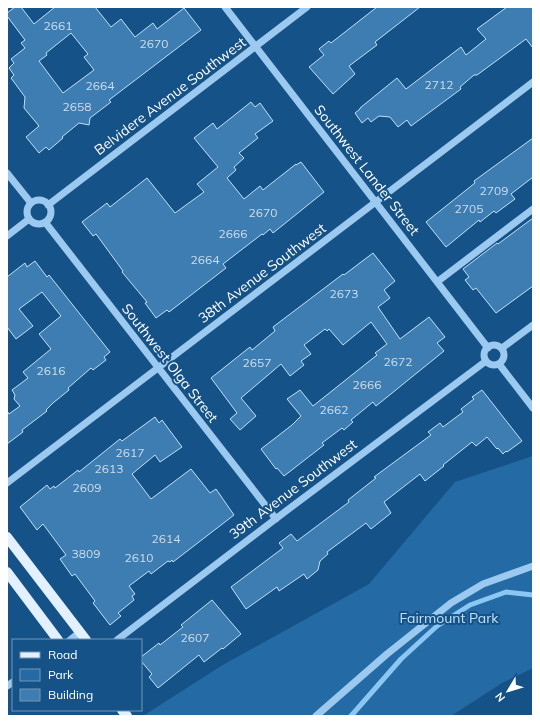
<svg xmlns="http://www.w3.org/2000/svg" width="540" height="723" font-family="Mulish,sans-serif">
<style>
.green{fill:#246ba5}
.lines{fill:none;stroke-linecap:round;stroke-linejoin:round}
.stream{stroke:#8cc6f2;stroke-width:5}
.building{fill:#3d7db1;stroke:#c0e1fb;fill-rule:evenodd}
.minor{stroke:#9bc9ef;stroke-width:7}
.major{stroke:#e2f0ff;stroke-width:10}
.labels{text-anchor:middle;stroke-width:4;stroke-linejoin:round;paint-order:stroke}
.number-label{font-size:12px;fill:#cedeec}
.street-label{font-size:14px;fill:#fff;stroke:#155287}
.park-label{font-size:14px;fill:#c0e1fb;stroke:#155287}
</style>
<rect width="100%" height="100%" fill="#155287"/>
<!-- green -->
<path class="green" d="M533,456v212l-31,15 -51,33h-308l78,-50 148,-82 86,-102z"/>
<g class="lines">
<!-- stream -->
<path class="stream" d="M351,716l50,-57 36,-33 33,-21 36,-13 27,3"/>
</g>
<!-- building -->
<path class="building" d="M15,7h6l13,17 21,-17h40l16,20 10,-8 14,18 18,-14 4,6 27,-21 17,22 -92,70 2,2 -21,16 -1,7 -10,-2 -17,14 1,1 -14,12 -3,-3 -7,6 -13,-16 13,-11 -15,-18 1,-11 -14,-19 3,-3 -5,-7 5,-5 -3,-4 14,-11 -4,-5 4,-3 -18,-24v-3zM71,33l17,21 -4,3 10,13 -31,23 -24,-32 8,-6 -1,-2z
M377,7h43l-45,35 2,3 -28,21 6,8 -22,20 -24,-27 15,-12 -5,-6 10,-8 2,2z
M507,7h26v41l-7,-9 -49,36h-3l-14,12 1,2 -50,37 -4,-6 -9,7 -8,-10 -11,-1 -8,6 -3,-4 -6,5 -7,-10 5,-4v-1l37,-30 9,11 55,-42 5,8 20,-16 -9,-10z
M251,102l4,5 5,-4 13,18 -18,13 3,4 -19,15 5,5 -10,9 2,3 -9,8 17,21 16,-13 3,4 33,-26v1l5,-3 23,30 -51,41 -3,-4 -7,6 -1,-1 -39,30 3,4 -57,44 -2,-2 -11,8 -11,-15 2,-1 -25,-30 1,-1 -27,-37 -3,2 -11,-14 25,-19 3,4 37,-29 28,35 29,-21 -7,-8 21,-17 -24,-29 19,-15 4,6z
M533,138v39l-22,17 4,5 -19,14 -2,-2 -14,11 -1,-2 -33,27 -20,-25 49,-39 -1,-2z
M533,218v68l-37,27 -20,-25 -3,2 -8,-10 4,-3 -6,-8 34,-26 1,1z
M373,253l22,28 -11,9 6,8 -12,9 22,32 29,-22 16,20 -8,6 7,8 -68,55 -3,-4 -22,18 2,2 -9,8 -2,-2 -20,15 2,2 -40,31 -7,-8 -1,1 -15,-20 31,-24 9,-9 -14,-17 13,-9 13,16 64,-51 -2,-2 12,-9 -16,-22 -28,23 -14,-16 -2,2 -2,-2 -21,16 7,9 -10,7 3,4 -14,11 -9,-12 -40,34 15,18 -16,14 -10,-11 7,-6 -26,-35 39,-31 2,3 23,-19 -2,-4 70,-53 1,1z
M35,261l12,16 2,-2 61,77 -6,5 2,3 -13,10 -2,-2 -23,20 1,2 -16,13 -7,7 1,1 -25,19 1,2 -16,12v-33l2,3 11,-8 -6,-7 1,-4 -3,-5 16,-12 -5,-6 28,-23 -12,-15 22,-18 -19,-24 -23,17 14,17 -17,13 -9,-12v-50l18,-14 2,4z
M482,390l40,51 -15,11 -1,-1 -3,3 -5,-6 -1,1 -10,-12 -11,9 -4,-4 -29,23 1,1 -19,15 -5,-7 -36,28 7,11 -20,16 -5,-6 -39,29 1,2 -8,7 -2,9 -11,9 -3,-5 -25,17 -2,-4 -31,22 -15,-22 52,-39 -4,-5 12,-9 6,7 52,-39 -1,-2 28,-22 -2,-1 57,-42 -3,-3 12,-9 3,4 20,-15 -2,-3 13,-10 -2,-2z
M155,417l4,6 3,-3 20,27 -22,15 -5,-7 -23,19 19,25 40,-30 19,24 6,-4 18,26 -61,47 -1,-2 -2,2 -2,-1 -17,13 -2,-3 -20,15 6,8 -3,2 2,4 -16,13 3,3 -11,9 -17,-22 2,-2 -20,-27 -3,2 -12,-17 6,-4 -23,-31 -6,6 -17,-23 27,-22 3,4 4,-3 1,2 23,-18 1,2 41,-33 2,2z
M212,600l29,34 -18,15 -1,-1 -18,14 -5,-7 -41,33 -9,-11 3,-3 -11,-13v-4l18,-14 1,2 23,-18 -2,-2z"/>
<g class="lines">
<!-- minor -->
<path class="minor" d="M225,7l263,341
M7,173l24,30
M27 212a12 12 0 1 1 24 0a12 12 0 1 1-24 0Z
M48,205l259,-198
M45,222l231,297
M7,236l22,-17
M437,282l96,-73
M484 355a10 10 0 1 1 20 0a10 10 0 1 1-20 0Z
M502,348l31,-23
M499,364l34,44
M7,483l526,-401
M70,640l10,-8
M117,640l169,-129 200,-150
M7,686l6,-4
M316,716l71,-62 64,-51 32,-19 50,-18"/>
<!-- major -->
<path class="major" d="M7,537l79,103
M7,572l51,68
M122,710l5,6"/>
</g>
<g class="labels">
<!-- number labels -->
<g class="number-label">
<text x="58" y="30">2661</text>
<text x="154" y="48">2670</text>
<text x="439" y="89">2712</text>
<text x="100" y="90">2664</text>
<text x="77" y="111">2658</text>
<text x="494" y="195">2709</text>
<text x="469" y="213">2705</text>
<text x="263" y="217">2670</text>
<text x="233" y="238">2666</text>
<text x="205" y="264">2664</text>
<text x="344" y="298">2673</text>
<text x="398" y="366">2672</text>
<text x="257" y="367">2657</text>
<text x="51" y="375">2616</text>
<text x="367" y="389">2666</text>
<text x="334" y="414">2662</text>
<text x="130" y="457">2617</text>
<text x="109" y="473">2613</text>
<text x="87" y="492">2609</text>
<text x="166" y="543">2614</text>
<text x="86" y="558">3809</text>
<text x="139" y="562">2610</text>
<text x="195" y="642">2607</text>
</g>
<!-- street labels -->
<g class="street-label">
<text transform="translate(170 96) rotate(-37)" y="5">Belvidere Avenue Southwest</text>
<text transform="translate(367 170) rotate(52)" y="5">Southwest Lander Street</text>
<text transform="translate(262 273) rotate(-37)" y="5">38th Avenue Southwest</text>
<text transform="translate(170 363) rotate(52)" y="5">Southwest Olga Street</text>
<text transform="translate(293 489) rotate(-37)" y="5">39th Avenue Southwest</text>
</g>
<!-- park labels -->
<g class="park-label">
<text x="449" y="623">Fairmount Park</text>
</g>
</g>
<!-- border -->
<rect width="540" height="723" fill="none" stroke="#ffffff" stroke-width="16"/>
<!-- legend -->
<rect x="12" y="639" width="130" height="72" fill="#155287" stroke="#7397b7"/>
<rect x="20" y="652" width="20" height="6" fill="#e2f0ff" stroke="#7397b7"/>
<text x="48" y="659" font-size="12" fill="#ffffff">Road</text>
<rect x="20" y="669" width="20" height="12" fill="#246ba5" stroke="#7397b7"/>
<text x="48" y="679" font-size="12" fill="#ffffff">Park</text>
<rect x="20" y="689" width="20" height="12" fill="#3d7db1" stroke="#7397b7"/>
<text x="48" y="699" font-size="12" fill="#ffffff">Building</text>
<!-- north arrow -->
<g transform="translate(508 691) rotate(232)" stroke="#155287" stroke-width="3" paint-order="stroke">
<path d="M0-3L7 15L0 10L-7 15Z" fill="#ffffff"/>
<text y="-6" font-size="11" font-weight="bold" text-anchor="middle" fill="#ffffff">N</text>
</g>
</svg>
